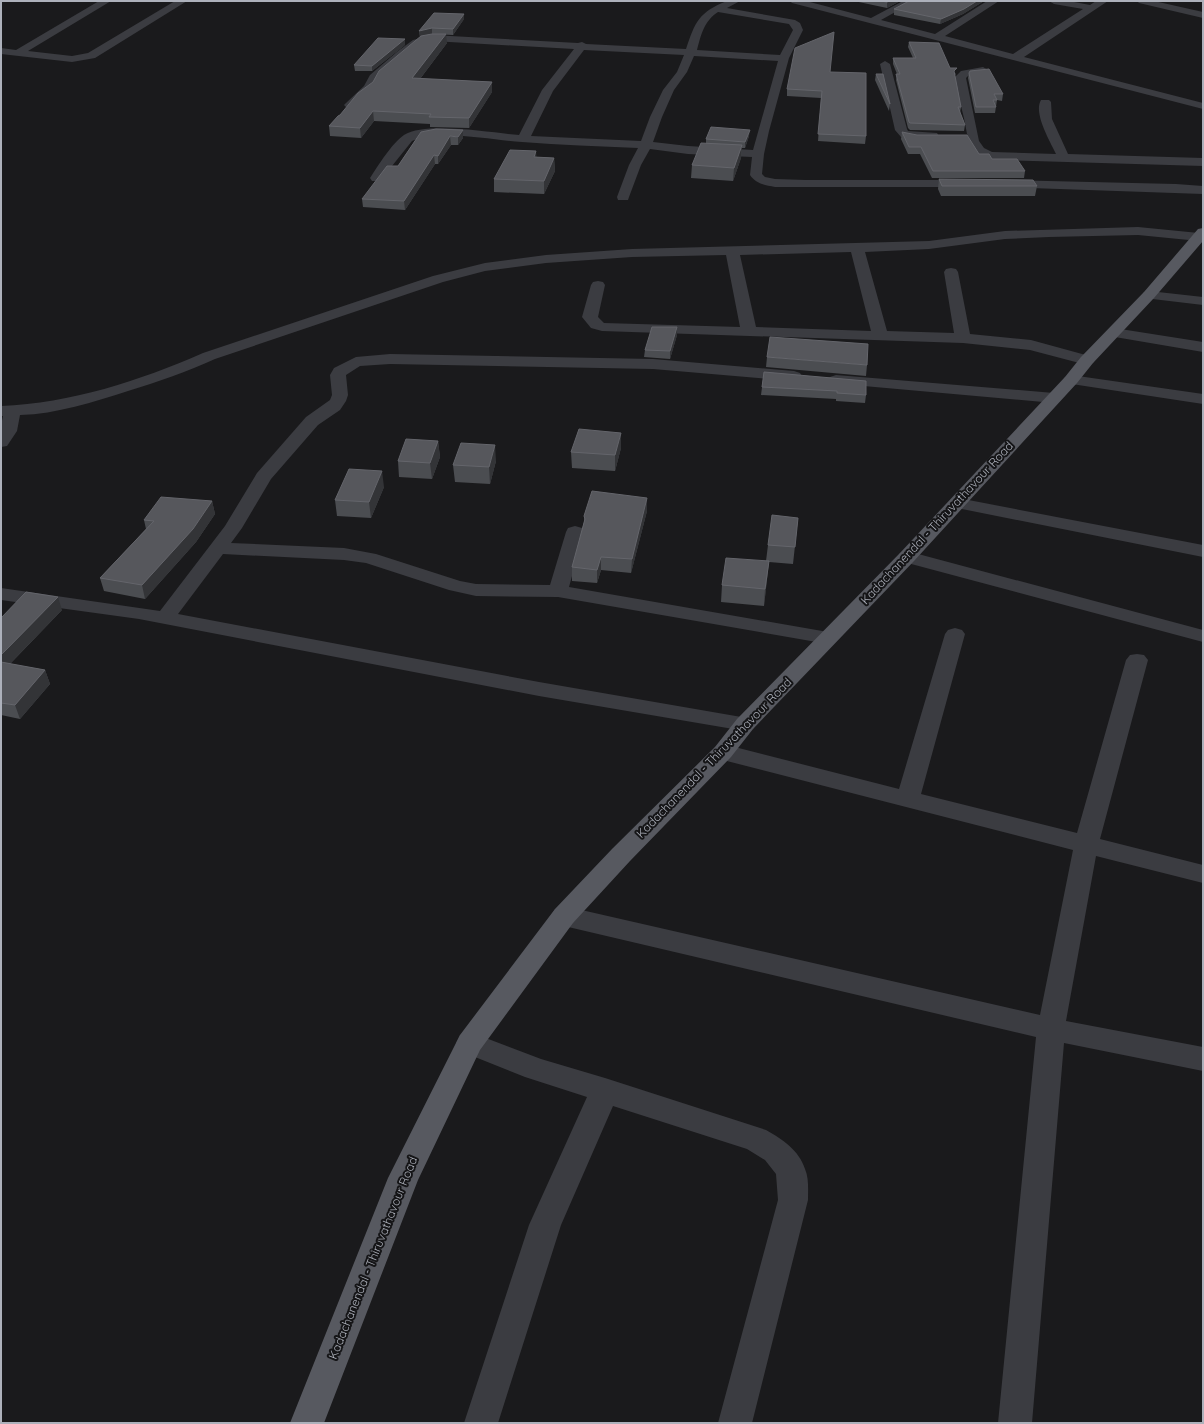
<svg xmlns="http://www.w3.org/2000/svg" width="1204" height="1424" font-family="Quicksand,sans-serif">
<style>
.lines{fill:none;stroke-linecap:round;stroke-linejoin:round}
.minor{fill:#3b3c41;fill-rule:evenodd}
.major{fill:#575960;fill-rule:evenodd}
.wall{fill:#4b4d51}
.shaded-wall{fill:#333437}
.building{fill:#56575c;stroke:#64656b}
.labels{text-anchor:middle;stroke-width:4;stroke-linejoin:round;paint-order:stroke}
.street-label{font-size:12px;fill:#adb1bb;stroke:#151517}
</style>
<rect width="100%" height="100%" fill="#1a1a1c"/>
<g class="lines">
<!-- minor -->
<path class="minor" d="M99,1h12l-83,50 44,5 16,-3 87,-52h12l-92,57 -23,4 -71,-8v-6l15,2z
M727,1h13l-13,7 68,12 5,3 3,7 -14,28 -20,73 -5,23 -2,20 3,3 10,2 31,1h162l4,1 2,3 -2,3h-197c-10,-2 -19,-3 -25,-12l2,-18 -64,-3 -38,-5 -9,16 -12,32 -1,3h-10l-1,-3 12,-32 9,-17c-39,-2 -78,-3 -116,-6 -30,-2 -83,-13 -110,-1l-32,40h-8l-2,-3c8,-12 22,-35 34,-43 23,-14 88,-2 115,0l23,-45 32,-41 -142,-8 -11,3 -15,11 -27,24 -6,11 -19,17h-8l-2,-2 2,-2 18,-17 6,-11 28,-24 15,-11 19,-5 146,8 4,-1 4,2 100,5c9,-27 13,-37 41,-48zM718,12l71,12 4,6 -13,25 -83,-5c4,-15 7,-29 21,-38zM584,50l100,5 -7,17 -14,18 -13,27 -9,24 -110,-5 22,-45zM694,56l84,5 -25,89 -65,-4 -35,-4 9,-25 12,-27 13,-18z
M790,1h16l65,17 32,-17h12l-34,19 54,14 52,-33h12l-54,35 68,18 70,-45 -29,-5 -5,-3h20l21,4 6,-4h12l-84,56 179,46v6l-411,-106z
M1137,1h17l49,11v6l-64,-15z
M885,61l5,3 17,65 1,2 29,2 2,3 -2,3 -32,-1 -4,-1 -6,-7 -15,-66z
M983,67l5,3 -1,2 -19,4 -2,2 13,63 5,7 8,4 64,2c-6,-13 -23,-41 -15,-54h8l2,2 1,17 16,35 135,4v8l-202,-6c-36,-2 -31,-18 -38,-46 -3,-13 -7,-24 -8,-37l6,-6z
M1006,180l170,4 27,2v8l-201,-7 -2,-3 2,-3z
M1138,227l61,6 4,1v6l-4,1 -61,-6 -89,2 -44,2 -76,10 -64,3 22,79 67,2 -10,-61 2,-3 5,-1 5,1 2,3 12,62 61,6 62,17 2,3 -2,3 -6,2 -57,-15 -67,-7 -361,-12 -11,-3 -9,-11 9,-32 2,-3 5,-1 5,1 2,3 -7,32 6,6 136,4 -14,-72 -94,2 -86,6 -61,8 -42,11 -228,77c-29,13 -57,23 -87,32 -35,11 -71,23 -108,24l-3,16 -10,15 -6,1v-22l2,-9h-2v-10c70,-3 138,-25 202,-53l230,-77 52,-13 61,-8 86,-6 297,-8 76,-10zM851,252l20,79 -115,-4 -16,-72z
M1149,291l54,6v8l-59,-7 -2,-3 2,-3z
M1114,328l89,14v10l-94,-16 -3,-3 3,-3z
M390,354l263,5 141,12 6,2 2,3 -2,3 -6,2 -141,-12 -263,-5 -30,2 -14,9 2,20 -2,6 -6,9 -22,15 -47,54 -29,49 -11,15 113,5 32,6 84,27 16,3 74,1 16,-53 2,-4 7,-2 7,2 2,4 -15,55 259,45 7,2 3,4 -3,4 -7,2 -270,-47 -82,-1 -27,-6 -83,-27 -22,-3 -121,-6 -45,60 361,68 214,37 3,5 -3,5 -8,2 -206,-35 -400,-77 -138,-19v-12l159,23 65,-85 32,-53 49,-56 24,-17 2,-5 -2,-20 4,-7 22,-11z
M836,375l218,18 6,2 2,3 -2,3 -6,2 -224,-20 -2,-3 2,-3z
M1071,375l132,19v10l-138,-21 -2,-3 2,-3z
M958,498l245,47v12l-251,-50 -3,-4 3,-4z
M907,551l296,79v12l-303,-81 -3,-4 3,-4z
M955,628l7,2 3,4 -44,160 156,39 49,-173 4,-5 7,-1 7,1 4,5 -48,179 103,26v18l-107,-27 -30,165 137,26v24l-139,-28 -32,380h-34l38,-386 -472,-111 -9,-3 -4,-7 4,-7 9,-3 476,109 33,-165 -350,-90 -8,-3 -3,-5 3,-5 8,-3 176,45 46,-155 3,-4z
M470,1032l71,27 64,19 161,52c16,9 33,20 39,39 4,9 3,21 3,31l-56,223h-34l60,-223 -2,-26 -11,-14 -18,-11 -134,-43 -52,119 -63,198h-34l65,-198 58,-128 -62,-20 -65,-26 -4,-8 4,-8z"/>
<!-- major -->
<path class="major" d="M1203,228v13l-49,57 -61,65 -16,20 -163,178 -161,168 -22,28 -101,104 -57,62 -93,127 -62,130 -94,243h-34l98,-245 72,-143 95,-126 57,-60 103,-102 22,-28 163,-166 165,-176 16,-20 63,-65 54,-63z"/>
</g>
<!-- wall -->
<path class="wall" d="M854,1h46l-13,7z
M909,1h75l-21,13 -23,10 -46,-9v-6z
M464,19l-11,16 -21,-1 15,9 -27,36 72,3v10l-23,36 -39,-1v-3l-56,-3 -13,17 -31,-2 -1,-10 44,-44 58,-48 -11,3 -1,-6z
M909,42l41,26 6,6 -1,1 6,32 -1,6 5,12 -1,6 -54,-1 -2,-2 -12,-48 1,-6 -4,-10v-6h20l-5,-11z
M405,45l-33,26h-17l-1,-6z
M830,72l36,64 -1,8 -47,-3 3,-43 -34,-2v-7z
M969,73l34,21 -1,7 -5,-1 -2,13h-20l-7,-35z
M876,74l14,30 -1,7 -14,-31z
M421,132l42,6 -5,7h-7l-13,19h-3l-30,46 -42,-3 -1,-8 36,-33z
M902,132l77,22 13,5 33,12 -1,7h-92l-12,-24h-12l-7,-15z
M749,136l-4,12h-3l-1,10 -8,23 -42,-3 1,-13 14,-21v-5z
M537,157l17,1 1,13 -11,23 -50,-2v-13z
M939,179l98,7 -2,10h-94l-3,-7z
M677,327v8l-7,24 -26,-2 1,-7z
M767,357l100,8 -1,11 -100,-9z
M764,372l102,23 -1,8 -29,-2v-2l-75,-4z
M438,441l2,16 -8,22 -33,-2 -1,-16z
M621,448l-6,23 -43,-3 -1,-16z
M496,461l-6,23 -35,-2 -2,-17z
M384,487l-13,31 -34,-2 -2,-16z
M212,501l3,13 -19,28 -51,57 -41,-8 -4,-13 46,-49 -2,-9z
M647,511l-16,62 -30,-3 -4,13 -25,-2v-14l12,-45v-6z
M798,518l-5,46 -24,-2 -5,44 -43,-4 1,-17 44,-24 2,-16z
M62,610l-52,54 35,6 5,14 -30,35 -19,-4v-97z"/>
<!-- shaded-wall -->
<path class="shaded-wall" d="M890,1h10l-13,7v-6z
M977,1h7l-21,13 -23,10 1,-5z
M464,14v5l-11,16v-6z
M432,28v6l-12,3 -1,-6z
M446,34l1,9 -34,45 -1,-10z
M405,39v6l-33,26v-5z
M492,82v10l-23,36v-10z
M373,111l1,10 -13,17 -1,-10z
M463,130v8l-5,7v-8z
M750,130l-1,6 -4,12v-6z
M450,136l1,9 -13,19v-8z
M742,145l-1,13 -8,23 1,-13z
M536,151l1,13 -3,-7z
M434,155l1,9 -30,46 -1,-9z
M554,158l1,13 -11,23v-13z
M677,327v8l-7,24v-8z
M621,433v15l-6,23v-16z
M438,441l2,16 -8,22 -2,-16z
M495,445l1,16 -6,23 -1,-17z
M382,471l2,16 -13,31 -2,-16z
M647,498v13l-16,62 1,-14z
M212,501l3,13 -19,28 -51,57 -3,-14z
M601,557v13l-4,13v-13z
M769,561l-2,17 -3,28 1,-17z
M58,597l4,13 -61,63v-18z
M45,670l5,14 -30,35 -5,-14z"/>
<!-- building -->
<path class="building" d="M880,1h10l-3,1z
M909,1h68l-13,8 -23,10 -47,-10z
M434,13l30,1 -11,15 -21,-1 -13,3z
M834,32l-4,40 36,1v63l-48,-2 4,-43 -35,-2 8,-41z
M432,34h14l-34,44 80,4 -23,36 -40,-1 2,-3 -58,-3 -13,17 -31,-2 9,-10 2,-1 18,-22 15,-11 6,-11 42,-35z
M378,38l27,1 -33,27 -18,-1z
M909,42l30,1 11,25h7l-3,3 7,36h-3l7,18 -55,-2 -1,-1 -13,-48h4l-7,-16h23z
M989,69l14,25h-9l3,6h-4l3,7h-20l-7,-34 1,-2z
M876,74h7l7,30z
M711,127l39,3 -5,12 -39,-3z
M436,129l27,1 -5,7 -8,-1 -12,20 -4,-1 -30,46 -42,-2 25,-33h11l23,-34z
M902,132l15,3h50l12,19h10l3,5h25l8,12h-92l-12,-24h-12z
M701,143l41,2 -8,23 -42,-3z
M510,150l26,1 -2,6 20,1 -10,23 -50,-2z
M939,179l94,1 4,6h-95z
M652,327h25l-7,24 -25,-1z
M770,337l98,7 -1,21 -100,-8z
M764,372l102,9v14l-29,-2v-2l-75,-4z
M579,429l42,4 -6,22 -44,-3z
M406,439l32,2 -8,22 -32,-2z
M461,443l34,2 -6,22 -36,-2z
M349,469l33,2 -13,31 -34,-2z
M592,491l55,7 -15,61 -31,-2 -4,13 -25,-3 13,-48 -1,-3z
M161,497l51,4 -19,28 -51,56 -42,-7 54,-57 -10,-1z
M772,515l26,3 -3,29 -27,-2z
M726,558l43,3 -4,28 -43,-4z
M26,592l32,5 -57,58v-37z
M1,662l44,8 -30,35 -14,-2z"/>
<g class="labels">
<!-- street labels -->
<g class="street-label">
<text transform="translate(937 523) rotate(-47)" y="4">Kadachanendal - Thiruvathavour Road</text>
<text transform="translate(714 758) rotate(-46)" y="4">Kadachanendal - Thiruvathavour Road</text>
<text transform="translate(373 1258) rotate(-68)" y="4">Kadachanendal - Thiruvathavour Road</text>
</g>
</g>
<!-- border -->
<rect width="1204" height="1424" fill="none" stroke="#adb1bb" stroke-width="4"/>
</svg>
